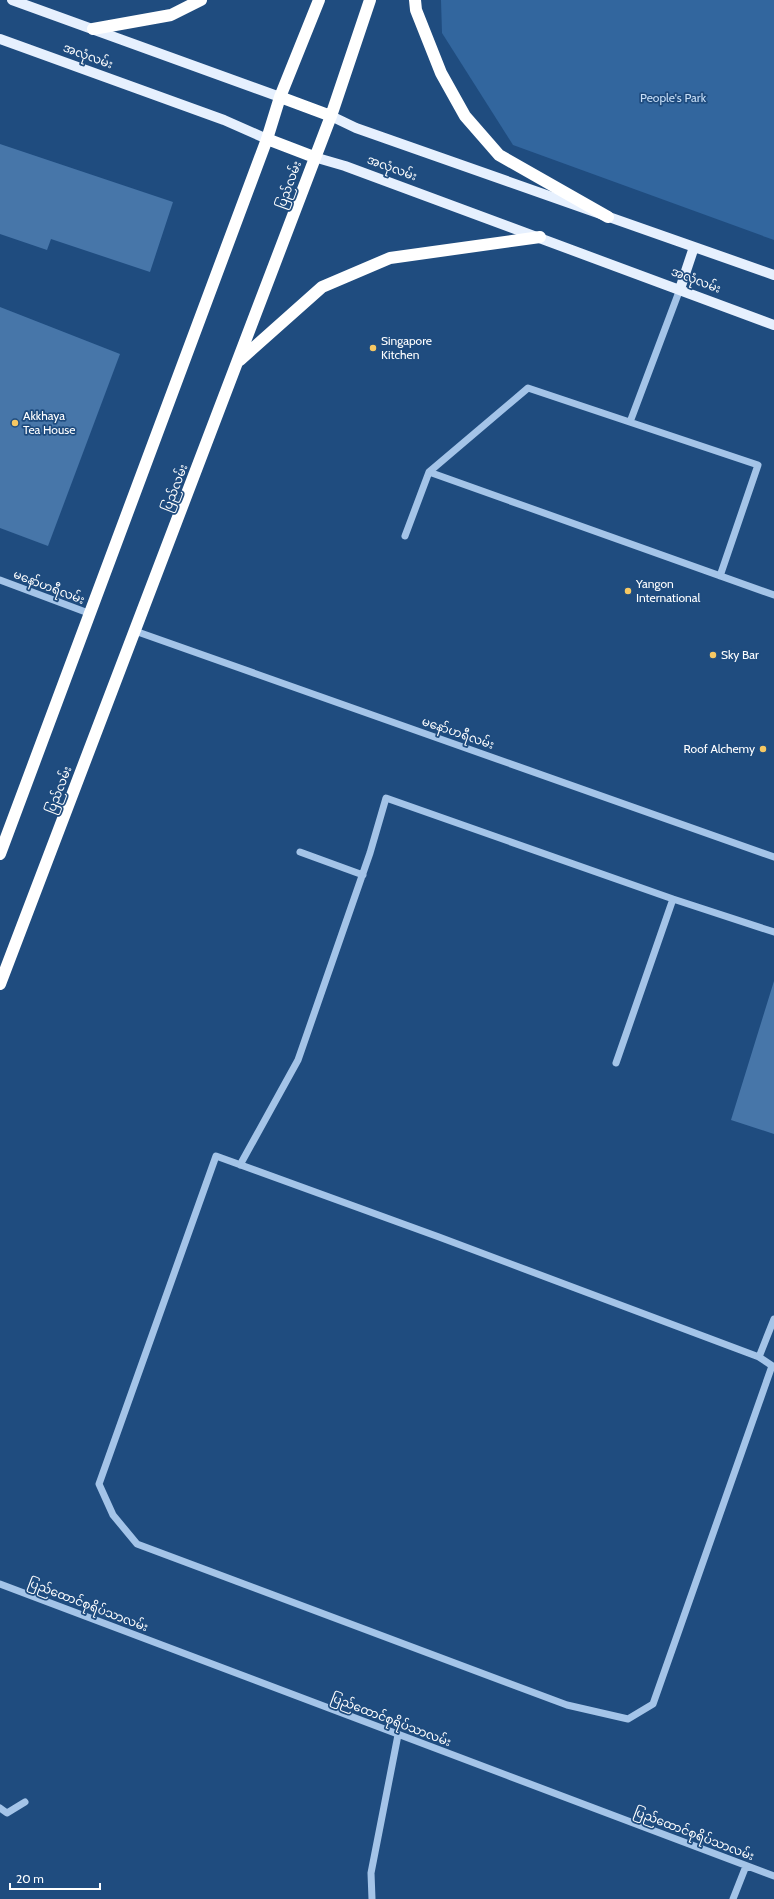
<svg xmlns="http://www.w3.org/2000/svg" width="774" height="1899" font-family="Cabin,'Noto Sans Myanmar',sans-serif">
<style>
.green{fill:#32669e}
.building{fill:#4776a9}
.lines{fill:none;stroke-linecap:round;stroke-linejoin:round}
.minor{stroke:#a4c4e8;stroke-width:7}
.major{stroke:#e6f0fe;stroke-width:10}
.highway{stroke:#fff;stroke-width:12}
.poi-dot{fill:#f6c863;stroke:#1f4c7f;stroke-width:1.5}
.labels{text-anchor:middle;stroke-width:3.5;stroke-linejoin:round;paint-order:stroke}
.street-label{font-size:12px;fill:#fff;stroke:#1f4c7f}
.park-label{font-size:12px;fill:#c7def6;stroke:#1f4c7f}
.poi-label{font-size:12px;fill:#fff;stroke:#1f4c7f;text-anchor:start}
</style>
<rect width="100%" height="100%" fill="#1f4c7f"/>
<!-- green -->
<path class="green" d="M441,0h333v240l-261,-95 -71,-112z"/>
<!-- building -->
<path class="building" d="M0,144l173,58 -23,70 -99,-33 -4,11 -47,-16z
M0,307l120,47 -72,192 -48,-18z
M774,981v153l-43,-14z"/>
<g class="lines">
<!-- minor -->
<path class="minor" d="M630,422l50,-133
M429,472l345,123
M405,536l24,-64 99,-84 230,77 -38,111
M0,580l91,34
M135,631l639,226
M300,852l63,23
M673,899l101,33
M240,1165l58,-105 72,-207 16,-55 287,101 -57,164
M759,1357l15,-38
M772,1366l-119,338 -25,15 -61,-14 -430,-161 -24,-29 -14,-31 117,-328 223,81 320,120 15,10
M0,1584l774,292
M0,1808l7,5 18,-11
M372,1899l-1,-26 27,-138
M733,1899l13,-33"/>
<!-- major -->
<path class="major" d="M12,0l268,97
M0,39l224,81 43,19
M331,116l25,12 418,147
M314,157l31,9 429,159
M680,289l14,-42"/>
<!-- highway -->
<path class="highway" d="M415,0l1,10 25,63 24,43 34,39 109,62
M93,29l78,-14 30,-15
M280,97l51,19
M267,139l47,18
M240,360l82,-73 68,-29 150,-21
M0,854l267,-715 13,-42 39,-97
M0,984l331,-868 39,-116"/>
</g>
<!-- markers -->
<g class="poi-dot">
<circle cx="373" cy="348" r="4"/>
<circle cx="15" cy="423" r="4"/>
<circle cx="628" cy="591" r="4"/>
<circle cx="713" cy="655" r="4"/>
<circle cx="763" cy="749" r="4"/>
</g>
<g class="labels">
<!-- street labels -->
<g class="street-label">
<text transform="translate(88 56) rotate(20)" y="4">အလုံလမ်း</text>
<text transform="translate(392 168) rotate(20)" y="4">အလုံလမ်း</text>
<text transform="translate(289 185) rotate(-70)" y="4">ပြည်လမ်း</text>
<text transform="translate(696 280) rotate(21)" y="4">အလုံလမ်း</text>
<text transform="translate(175 488) rotate(-69)" y="4">ပြည်လမ်း</text>
<text transform="translate(49 587) rotate(21)" y="4">မနော်ဟရီလမ်း</text>
<text transform="translate(458 733) rotate(19)" y="4">မနော်ဟရီလမ်း</text>
<text transform="translate(59 790) rotate(-69)" y="4">ပြည်လမ်း</text>
<text transform="translate(88 1605) rotate(21)" y="4">ပြည်ထောင်စုရိပ်သာလမ်း</text>
<text transform="translate(391 1720) rotate(21)" y="4">ပြည်ထောင်စုရိပ်သာလမ်း</text>
<text transform="translate(694 1834) rotate(21)" y="4">ပြည်ထောင်စုရိပ်သာလမ်း</text>
</g>
<!-- park labels -->
<g class="park-label">
<text x="673" y="102">People's Park</text>
</g>
<!-- poi labels -->
<g class="poi-label">
<text x="381" y="345">Singapore<tspan x="381" dy="14">Kitchen</tspan></text>
<text x="23" y="420">Akkhaya<tspan x="23" dy="14">Tea House</tspan></text>
<text x="636" y="588">Yangon<tspan x="636" dy="14">International</tspan></text>
<text x="721" y="659">Sky Bar</text>
<text x="755" y="753" text-anchor="end">Roof Alchemy</text>
</g>
</g>
<!-- scale -->
<path d="M10 1883v6h90v-6" fill="none" stroke="#ffffff" stroke-width="2"/>
<text x="16" y="1883" font-size="12" fill="#ffffff" stroke="#1f4c7f" stroke-width="3" paint-order="stroke">20 m</text>
</svg>
